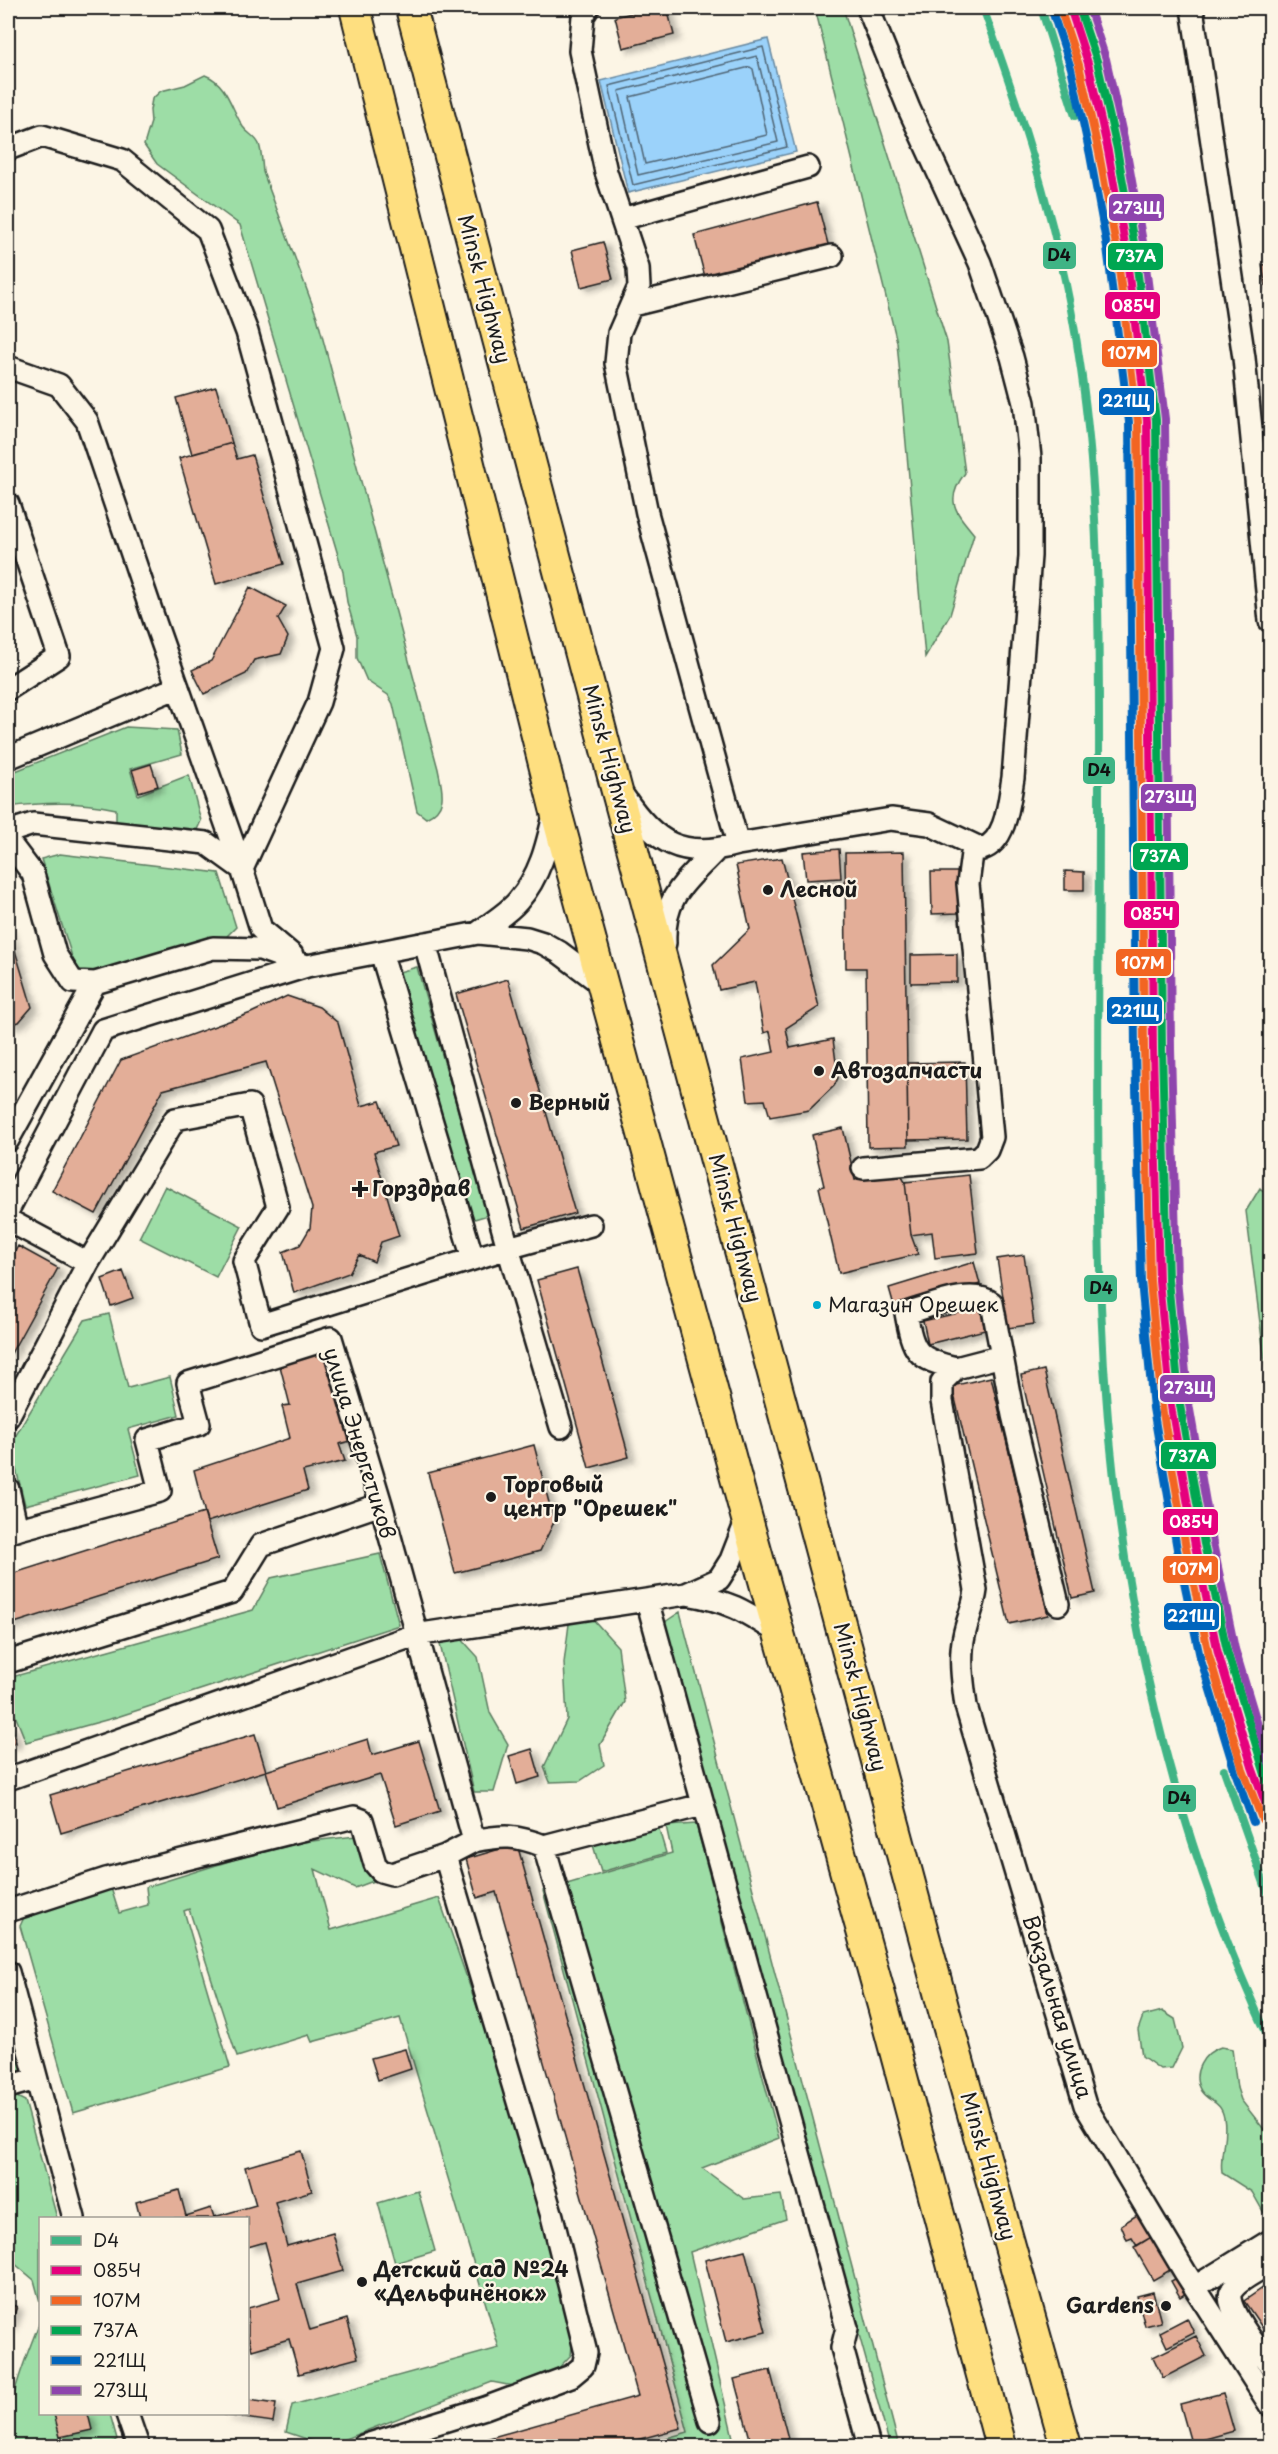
<svg xmlns="http://www.w3.org/2000/svg" width="1278" height="2454" font-family="'Playpen Sans',sans-serif">
<style>
.green{fill:#9ddda6;stroke:#5c7c61;stroke-width:1.5}
.water{fill:#9bd2fa;stroke:#6889a1;stroke-width:1.5}
.lines{fill:none;stroke-linecap:round;stroke-linejoin:round}
.shore{stroke:#4f6575;stroke-width:1.5}
.building{fill:#e3ae98;stroke:#1c1c1c;stroke-width:1.5;filter:url(#shadow)}
.minor-casing{stroke:#1c1c1c;stroke-width:26}
.highway-casing{stroke:#1c1c1c;stroke-width:34}
.minor{stroke:#fcf5e5;stroke-width:21}
.highway{stroke:#fedf80;stroke-width:30}
.rail-casing{stroke:#1c1c1c;stroke-width:7}
.rail{stroke:#fcf5e5;stroke-width:4.5;stroke-dasharray:14;stroke-linecap:butt}
.rail-1-casing{stroke:#fcf5e5;stroke-width:12}
.rail-2-casing{stroke:#fcf5e5;stroke-width:12}
.rail-3-casing{stroke:#fcf5e5;stroke-width:12}
.rail-4-casing{stroke:#fcf5e5;stroke-width:12}
.rail-5-casing{stroke:#fcf5e5;stroke-width:12}
.rail-6-casing{stroke:#fcf5e5;stroke-width:12}
.rail-1{stroke:#3fb485;stroke-width:8}
.rail-2{stroke:#e5007d;stroke-width:8}
.rail-3{stroke:#f26522;stroke-width:8}
.rail-4{stroke:#00a651;stroke-width:8}
.rail-5{stroke:#0065bd;stroke-width:8}
.rail-6{stroke:#8e44ad;stroke-width:8}
.poi-dot{fill:#1c1c1c;stroke:#fcf5e5;stroke-width:2}
.bus-dot{fill:#00a9ce;stroke:#fcf5e5;stroke-width:2}
.labels{text-anchor:middle;stroke-width:4.5;stroke-linejoin:round;paint-order:stroke}
.bus-label{font-size:20px;fill:#1c1c1c;stroke:#fcf5e5;text-anchor:start}
.street-label{font-size:21px;fill:#1c1c1c;stroke:#fcf5e5}
.poi-label{font-size:21px;font-weight:bold;fill:#1c1c1c;stroke:#fcf5e5;text-anchor:start}
.line-badge{stroke:#fcf5e5;stroke-width:2}
.badge-label{font-size:16px;text-anchor:middle;font-weight:bold;fill:#fff}
.pale-badge-label{font-size:16px;text-anchor:middle;font-weight:bold;fill:#111}
</style>
<defs>
<filter id="shadow"><feDropShadow dx="6" dy="4" stdDeviation="3" flood-color="#0004"/></filter>
</defs>
<rect width="100%" height="100%" fill="#fcf5e5"/>
<filter id="ink" filterUnits="userSpaceOnUse"><feTurbulence type="fractalNoise" baseFrequency=".0167" numOctaves="2"/><feDisplacementMap in="SourceGraphic" scale="12" xChannelSelector="R" yChannelSelector="G"/><feConvolveMatrix kernelMatrix="1 2 1 2 8 2 1 2 1" color-interpolation-filters="sRGB"/></filter>
<g filter="url(#ink)">
<!-- green -->
<path class="green" d="M815,8h28l104,334 18,131c-20,27 -11,37 9,61l-24,81 -25,42 -28,-315z
M205,75c22,8 26,33 38,52 5,7 12,9 16,17 3,9 3,19 4,28l54,145 121,452c4,21 11,38 -12,49l-9,-7 -24,-107 -5,-9 -21,-14 -10,-23v-22l-10,-34 -4,-30 -103,-347 -83,-61 -13,-19 7,-23 -1,-12 2,-11 9,-8 24,-6z
M126,727l51,3 5,24 -52,15 8,26 51,-20 12,46 -6,13 -79,-8v-17c-36,-8 -72,-7 -108,-2v-33z
M60,854l159,19 17,54 -10,10 -124,37 -16,1 -11,-9 -34,-107z
M417,967l71,248 -17,5 -72,-248z
M165,1186l77,40 -26,51 -77,-39z
M1260,1188l10,9v206l-24,-192z
M109,1314l19,74 42,-11 9,38 -51,14 12,46 -115,30 -15,-60 75,-125z
M380,1554l19,71 -282,92 -91,25 -11,-27 -7,1v-38l245,-68 18,-32z
M680,1612l219,834h-9l-209,-750 -16,-74z
M590,1616l28,31 7,55 -25,43 4,20 -24,16 -30,1 -6,-15 23,-48 -3,-56 5,-39z
M458,1635l20,22 12,56 18,31 -14,48h-20l-35,-152z
M696,1824l83,314 -77,30 42,31 37,-4 5,24 -96,33 45,194h-97l50,-14 -145,-541 129,-38 -6,-27z
M658,1826l8,27 -65,19 -8,-27z
M356,1836l20,44 -21,8 -40,-19 16,61 108,-32 63,180 71,258 -2,19 -19,20 -28,13 -32,-6 -165,64 -41,-14 6,-27 207,-57 -99,-330 -88,24 -3,-7 -72,22 -48,-148 -5,2 46,156 -157,46 -53,-187 6,-13 85,-25 8,25 29,-8 -2,-18 93,-29 64,-16z
M1162,2011l13,8 7,29 -10,20 -12,1 -18,-13 -4,-26 5,-14z
M8,2026l5,1 11,36 -5,12 -11,2z
M1221,2047l11,2 5,39 4,12 29,37v77l-6,-1 -12,-21 -30,-19c-3,-21 6,-35 2,-55 -3,-18 -15,-15 -23,-27 -11,-18 3,-39 20,-44z
M17,2097l8,4 32,117h-17v84l-6,-22 -26,-22v-158z
M418,2191l17,60 -40,12 -17,-60z
M40,2321v93h70l7,25 -8,7h-97c-12,-31 16,-93 28,-125z"/>
<!-- water -->
<path class="water" d="M768,39l28,113 -168,41 -27,-112z"/>
<g class="lines">
<!-- shore -->
<path class="shore" d="M763,47l24,100 -154,38 -24,-99z
M757,56l21,86 -140,33 -19,-84z
M750,67l3,2 14,66 -122,29 -15,-67z"/>
</g>
<!-- building -->
<path class="building" d="M652,8h15l7,27 -51,13 -8,-31z
M817,202l12,46 -123,33 -12,-46z
M603,242l10,37 -32,8 -9,-37z
M1270,264v48l-8,-47z
M216,387l16,56 -40,11 -16,-56z
M232,443l5,16 15,-4 32,109 -68,20 -37,-126z
M250,587l36,19 -8,13 10,18 -7,17 -27,6 -8,14 -42,20 -12,-24 19,-9z
M151,764l7,22 -19,6 -7,-22z
M839,849l2,29 -35,2 -3,-28z
M904,852l4,294 -40,1 -2,-179h-20l-1,-115z
M782,858l37,149 -33,21 4,20 43,-9 5,39 -4,8 -25,24 -39,7 -5,-17 -17,1 -6,-42 32,-7 -4,-21 -6,2 -9,-51 -36,8 -6,-25 37,-36 -14,-64z
M1065,871l19,1v18h-19z
M931,872h27v41l-26,1z
M8,927l24,80 -13,15 -11,3z
M957,954v28l-46,1v-28z
M508,979l67,234 -51,15 -68,-234z
M287,996l32,11 19,16 23,83 19,-5 16,45 -22,6 25,84 -18,6 -7,20 -15,-7 -10,18 -55,20 -11,-41 17,-7 10,-17 2,-20 -46,-146 -103,28 -67,124 -44,-23 69,-131 130,-47z
M965,1062l2,77 -59,1 -1,-77z
M843,1128l12,52 43,-10 7,12 6,53 7,19 -79,19 -20,-86 5,-1 -12,-51z
M969,1175l9,78 -43,5 -3,-26 -21,3 -6,-53z
M18,1246l40,22 -50,91v-95z
M1024,1255l10,69 -26,4 -11,-69z
M974,1262l6,22 -85,25 -6,-21z
M577,1269l52,188 -40,11 -52,-188z
M123,1271l10,27 -22,8 -9,-27z
M980,1308l5,22 -57,14 -5,-23z
M324,1352l27,89 -12,3 6,17 -42,10 5,19 -101,32 -13,-52 96,-32 -8,-32 8,-1 -10,-39z
M1044,1370l51,223 -23,5 -51,-223z
M991,1377l57,238 -39,9 -57,-238z
M534,1445l20,77 -14,29 -85,22 -27,-100z
M204,1513l14,46 -210,66v-50z
M8,1725h3l5,18 -8,2z
M255,1734l11,37 -205,62 -11,-38z
M368,1739l4,16 47,-14 21,70 -44,14 -16,-50 -103,32 -11,-36z
M532,1749l8,28 -23,7 -8,-28z
M517,1844l164,584 -67,18h-153l177,-50 -142,-504 -19,6 -11,-39z
M405,2049l6,20 -33,11 -7,-22z
M301,2151l11,40 -37,11 12,44 46,-13 10,38 -46,13 13,46 37,-11 11,39 -59,16 -10,-35 -37,11 -4,-14v-28l32,-9 -15,-57 -17,5v-29h-108l-4,-16 43,-12 7,26 25,-8 3,9 42,-12 -11,-38z
M1140,2213l13,23 -16,10 -5,-8 -5,2 -6,-15z
M1153,2236l19,33 -19,11 -19,-33z
M745,2250l21,82 -40,10 -21,-82z
M1179,2277l9,15 -8,5 -9,-16z
M1270,2283v56l-26,-38z
M1153,2292l8,30 -16,4 -8,-30z
M8,2303l9,4 -9,22z
M1187,2318l7,15 -27,14 -7,-15z
M1196,2336l10,20 -43,22 -10,-21z
M770,2370l20,76h-38l-18,-67z
M1223,2393l11,38 -43,12 -11,-39z
M248,2400l28,4 -3,18 -49,-7 24,-1z
M54,2414h34l4,16 -32,7z"/>
<g class="lines">
<!-- minor casing -->
<g class="minor-casing">
<path id="minor" d="M588,8l-5,8 -3,35 26,121 32,96 1,19 -20,46 -3,30 31,150 91,331
M1192,8l52,350 26,263
M8,149l34,-13 80,24 86,70 39,102 87,316 -15,54 -77,167
M622,219l186,-52
M632,305l200,-49
M8,367l51,18 28,36 69,204 86,244
M8,504l51,152 -51,33
M8,758l170,-71
M624,797c31,46 58,63 114,47l153,-25 38,5 53,25c25,-8 27,-49 31,-71l17,-222v-98l-6,-55 -12,-46 -32,-94 -71,-154 -41,-101
M8,832l25,-8 173,19 36,26 19,60 31,26
M8,841l25,33 22,80 18,28 22,1
M478,933c13,-10 30,-20 40,-32 22,-25 29,-55 36,-86
M425,943l83,305 -35,11
M665,943c-2,-47 20,-60 50,-92
M8,1140l87,-157 118,-35 47,1 47,17
M863,1168l116,-10 8,-8 5,-13 -24,-253 5,-38
M8,1210l95,-180 204,-64 171,-33 49,5 16,5 16,9 44,33
M8,1220l80,43
M1002,1356l-46,12 -14,14v19l34,189c-2,17 -9,30 -12,46 -5,22 -1,48 2,70l119,399 100,167 85,133
M956,1368c-40,-9 -43,-16 -50,-55 24,-6 65,-26 86,-10l21,112 45,189
M8,1417l80,-154 87,-144 75,-14 28,102 -34,54 17,64 212,-66 -92,-307
M561,1427l-53,-179 83,-23
M8,1489l9,41
M8,1532l152,-41 -13,-51 52,-16 -11,-41 143,-45 50,166 93,337 -29,15
M686,1594c43,7 57,16 93,39
M647,1600l200,728 -5,20 27,98
M8,1662l224,-70 29,-47 120,-41
M8,1779l407,-144 271,-41 33,-15 12,-19 16,-41
M474,1841c29,-6 42,-6 70,5l158,-41
M544,1846l166,575
M8,1911l98,-32 248,-62 8,3 13,44 6,7 11,3 53,-18 107,360 34,137 -3,13 -12,10 -86,32 -122,38
M8,1972l66,246
M8,2087l28,-8
M1270,2266h-5c-10,7 -29,15 -34,26 -8,14 30,60 39,73
M1195,2287l75,-46
M127,2414l11,32"/>
</g>
<!-- highway casing -->
<g class="highway-casing">
<path id="highway" d="M355,8l200,800 192,711 136,487 118,440
M411,8l204,776 328,1223 123,439"/>
</g>
<!-- minor -->
<use href="#minor" class="minor"/>
<!-- highway -->
<use href="#highway" class="highway"/>
<!-- rail casing -->
<g class="rail-casing">
<path id="rail" d="M1153,1049l17,-187"/>
</g>
<!-- rail -->
<use href="#rail" class="rail"/>
<!-- rail-1 casing -->
<g class="rail-1-casing">
<path id="rail-1" d="M983,8c43,118 81,238 98,362 20,140 18,281 18,422 0,171 -3,343 2,514 9,252 62,506 169,735
M1041,8l34,108
M1224,1770l46,130"/>
</g>
<!-- rail-2 casing -->
<g class="rail-2-casing">
<path id="rail-2" d="M1070,8l18,55 20,88 17,93 22,177 6,628 6,232 12,125 24,140 23,107 34,114 18,49"/>
</g>
<!-- rail-3 casing -->
<g class="rail-3-casing">
<path id="rail-3" d="M1061,11l18,54 20,88 17,92 22,177 6,627 6,232 12,126 24,141 23,107 34,115 19,49"/>
</g>
<!-- rail-4 casing -->
<g class="rail-4-casing">
<path id="rail-4" d="M1079,8l18,53 20,88 17,94 22,177 6,629 6,231 12,125 24,139 23,107 43,140"/>
</g>
<!-- rail-5 casing -->
<g class="rail-5-casing">
<path id="rail-5" d="M1053,14l18,54 19,87 17,92 22,175 6,627 6,232 12,127 24,141 23,108 35,115 18,50"/>
</g>
<!-- rail-6 casing -->
<g class="rail-6-casing">
<path id="rail-6" d="M1089,8l17,51 20,89 17,94 22,177 6,630 6,231 12,124 24,139 22,106 35,116"/>
</g>
<!-- rail-1 -->
<use href="#rail-1" class="rail-1"/>
<!-- rail-2 -->
<use href="#rail-2" class="rail-2"/>
<!-- rail-3 -->
<use href="#rail-3" class="rail-3"/>
<!-- rail-4 -->
<use href="#rail-4" class="rail-4"/>
<!-- rail-5 -->
<use href="#rail-5" class="rail-5"/>
<!-- rail-6 -->
<use href="#rail-6" class="rail-6"/>
</g>
</g>
<!-- markers -->
<g class="poi-dot">
<circle cx="768" cy="890" r="6"/>
<circle cx="819" cy="1071" r="6"/>
<circle cx="516" cy="1103" r="6"/>
<path d="M357 1180h6v6h6v6h-6v6h-6v-6h-6v-6h6z"/>
<circle cx="491" cy="1497" r="6"/>
<circle cx="362" cy="2282" r="6"/>
<circle cx="1166" cy="2306" r="6"/>
</g>
<circle class="bus-dot" cx="817" cy="1305" r="5"/>
<g class="labels">
<!-- bus labels -->
<g class="bus-label">
<text x="828" y="1312">Магазин Орешек</text>
</g>
<!-- street labels -->
<g class="street-label">
<text transform="translate(484 289) rotate(75)" y="7">Minsk Highway</text>
<text transform="translate(609 759) rotate(75)" y="7">Minsk Highway</text>
<text transform="translate(735 1228) rotate(75)" y="7">Minsk Highway</text>
<text transform="translate(359 1443) rotate(73)" y="7">улица Энергетиков</text>
<text transform="translate(860 1697) rotate(75)" y="7">Minsk Highway</text>
<text transform="translate(1057 2007) rotate(73)" y="7">Вокзальная улица</text>
<text transform="translate(988 2166) rotate(74)" y="7">Minsk Highway</text>
</g>
<!-- poi labels -->
<g class="poi-label">
<text x="780" y="897">Лесной</text>
<text x="831" y="1078">Автозапчасти</text>
<text x="528" y="1110">Верный</text>
<text x="372" y="1196">Горздрав</text>
<text x="503" y="1492">Торговый<tspan x="503" dy="24">центр "Орешек"</tspan></text>
<text x="374" y="2277">Детский сад №24<tspan x="374" dy="24">«Дельфинёнок»</tspan></text>
<text x="1154" y="2313" text-anchor="end">Gardens</text>
</g>
</g>
<g class="line-badge">
<rect x="1108" y="193" width="57" height="29" rx="6" fill="#8e44ad"/>
<rect x="1042" y="241" width="35" height="29" rx="6" fill="#3fb485"/>
<rect x="1107" y="242" width="57" height="29" rx="6" fill="#00a651"/>
<rect x="1104" y="291" width="57" height="29" rx="6" fill="#e5007d"/>
<rect x="1101" y="339" width="57" height="29" rx="6" fill="#f26522"/>
<rect x="1098" y="387" width="57" height="29" rx="6" fill="#0065bd"/>
<rect x="1082" y="756" width="34" height="29" rx="6" fill="#3fb485"/>
<rect x="1140" y="783" width="57" height="29" rx="6" fill="#8e44ad"/>
<rect x="1132" y="842" width="57" height="29" rx="6" fill="#00a651"/>
<rect x="1123" y="900" width="57" height="29" rx="6" fill="#e5007d"/>
<rect x="1115" y="948" width="57" height="29" rx="6" fill="#f26522"/>
<rect x="1106" y="996" width="57" height="29" rx="6" fill="#0065bd"/>
<rect x="1083" y="1274" width="35" height="29" rx="6" fill="#3fb485"/>
<rect x="1159" y="1374" width="57" height="29" rx="6" fill="#8e44ad"/>
<rect x="1160" y="1441" width="57" height="29" rx="6" fill="#00a651"/>
<rect x="1162" y="1508" width="57" height="28" rx="6" fill="#e5007d"/>
<rect x="1162" y="1555" width="57" height="29" rx="6" fill="#f26522"/>
<rect x="1163" y="1602" width="57" height="29" rx="6" fill="#0065bd"/>
<rect x="1162" y="1784" width="35" height="29" rx="6" fill="#3fb485"/>
</g>
<g class="badge-label">
<text x="1137" y="214">273Щ</text>
<text x="1136" y="262">737А</text>
<text x="1133" y="312">085Ч</text>
<text x="1129" y="359">107М</text>
<text x="1126" y="407">221Щ</text>
<text x="1169" y="803">273Щ</text>
<text x="1160" y="862">737А</text>
<text x="1152" y="920">085Ч</text>
<text x="1143" y="969">107М</text>
<text x="1135" y="1017">221Щ</text>
<text x="1188" y="1394">273Щ</text>
<text x="1189" y="1462">737А</text>
<text x="1191" y="1528">085Ч</text>
<text x="1191" y="1575">107М</text>
<text x="1191" y="1622">221Щ</text>
</g>
<g class="pale-badge-label">
<text x="1059" y="261">D4</text>
<text x="1099" y="776">D4</text>
<text x="1101" y="1294">D4</text>
<text x="1179" y="1804">D4</text>
</g>
<!-- margin -->
<rect width="1278" height="2454" fill="none" stroke="#fcf5e5" stroke-width="30"/>
<rect x="15" y="15" width="1248" height="2424" fill="none" stroke="#1c1c1c" stroke-width="2" filter="url(#ink)"/>
<!-- legend -->
<rect x="39" y="2217" width="210" height="198" fill="#fcf5e5" stroke="#a29e95" stroke-width="1.5"/>
<rect x="51" y="2236" width="30" height="9" fill="#3fb485" stroke="#a29e95" stroke-width="1.5"/>
<text x="93" y="2247" font-size="18" fill="#1c1c1c">D4</text>
<rect x="51" y="2266" width="30" height="9" fill="#e5007d" stroke="#a29e95" stroke-width="1.5"/>
<text x="93" y="2277" font-size="18" fill="#1c1c1c">085Ч</text>
<rect x="51" y="2296" width="30" height="9" fill="#f26522" stroke="#a29e95" stroke-width="1.5"/>
<text x="93" y="2307" font-size="18" fill="#1c1c1c">107М</text>
<rect x="51" y="2326" width="30" height="9" fill="#00a651" stroke="#a29e95" stroke-width="1.5"/>
<text x="93" y="2337" font-size="18" fill="#1c1c1c">737А</text>
<rect x="51" y="2356" width="30" height="9" fill="#0065bd" stroke="#a29e95" stroke-width="1.5"/>
<text x="93" y="2367" font-size="18" fill="#1c1c1c">221Щ</text>
<rect x="51" y="2386" width="30" height="9" fill="#8e44ad" stroke="#a29e95" stroke-width="1.5"/>
<text x="93" y="2397" font-size="18" fill="#1c1c1c">273Щ</text>
</svg>
